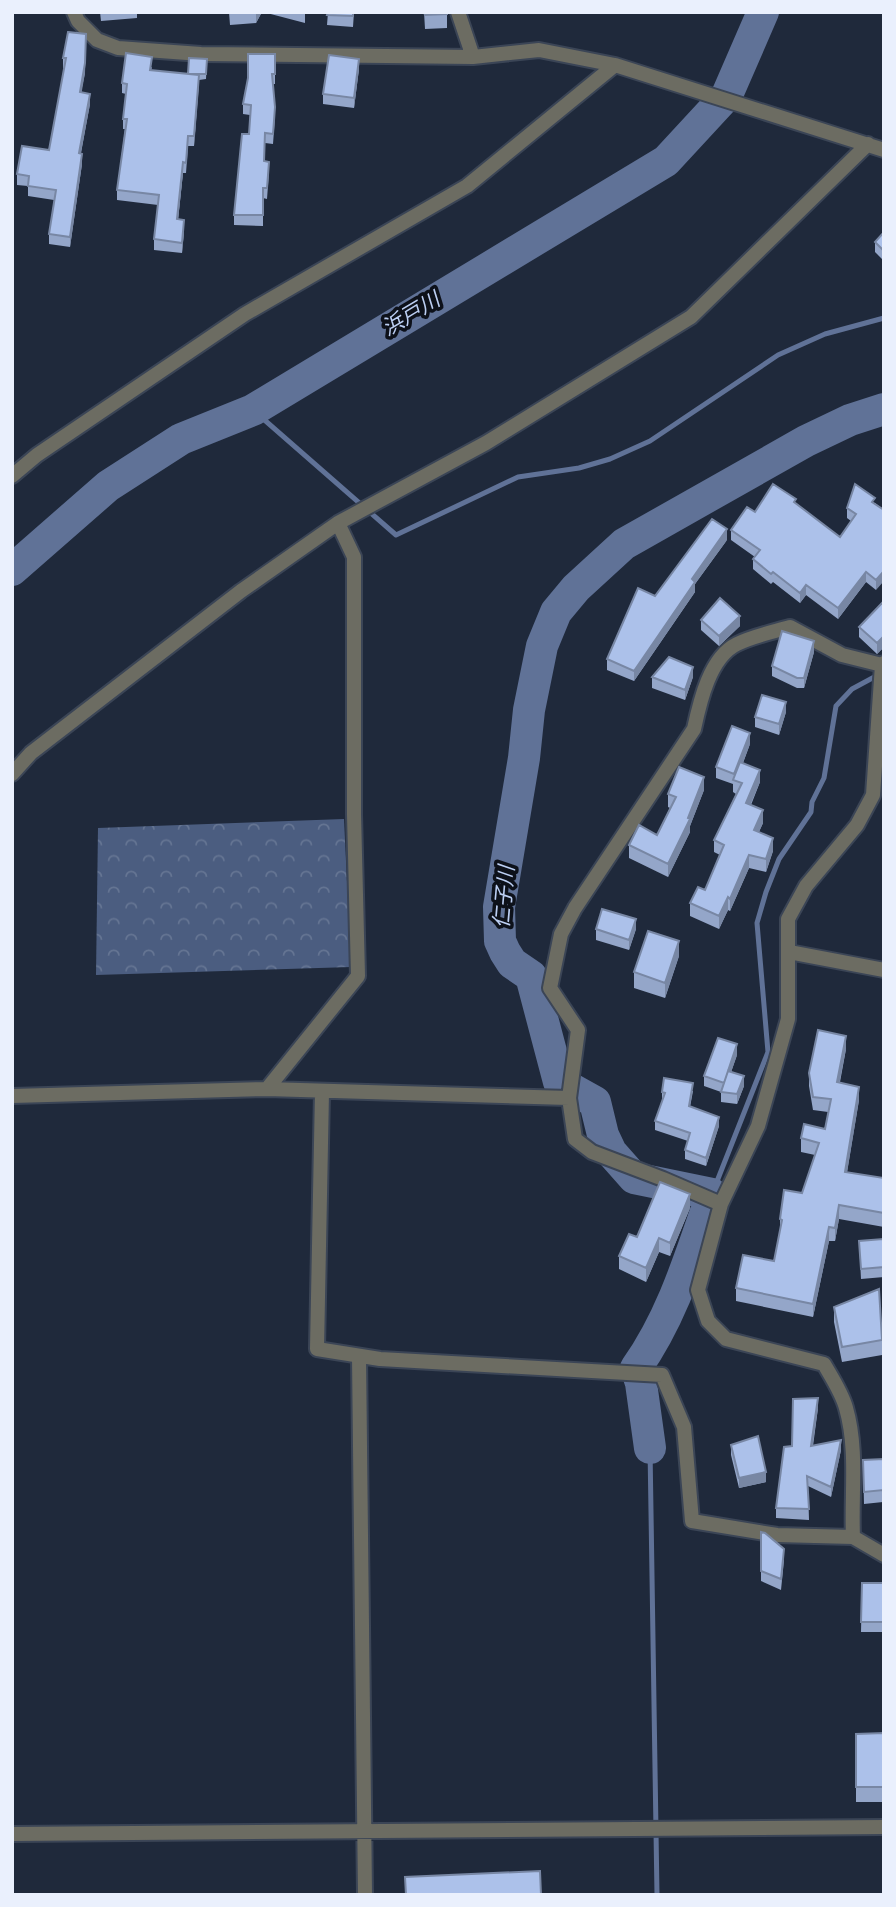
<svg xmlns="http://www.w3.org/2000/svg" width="896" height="1907" font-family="Barlow,'Noto Sans JP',sans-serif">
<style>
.forest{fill:url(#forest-crowns)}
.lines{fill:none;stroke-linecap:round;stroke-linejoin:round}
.stream{stroke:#607297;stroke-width:5}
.river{stroke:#607297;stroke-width:32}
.street-casing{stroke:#3b4556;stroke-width:18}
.street{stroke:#6c6c62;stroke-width:14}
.wall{fill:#94a6c9}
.shaded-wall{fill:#7887a4}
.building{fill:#acc1ea;stroke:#7887a4;stroke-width:2}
.labels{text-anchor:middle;stroke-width:7;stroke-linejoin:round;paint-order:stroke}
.water-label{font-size:21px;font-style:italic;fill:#bccff3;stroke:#0d111a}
</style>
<defs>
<pattern id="forest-crowns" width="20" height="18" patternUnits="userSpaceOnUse" patternTransform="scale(1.75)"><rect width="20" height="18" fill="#4b5d80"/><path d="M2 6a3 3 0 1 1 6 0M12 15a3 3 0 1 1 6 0" fill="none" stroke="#657593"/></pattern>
</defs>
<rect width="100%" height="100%" fill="#1f293b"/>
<!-- forest -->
<path class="forest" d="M344,819l7,148 -255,8 2,-147z"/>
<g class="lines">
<!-- stream -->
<path class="stream" d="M253,410l143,125 122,-58 61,-9 31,-9 40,-18 128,-86 47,-21 59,-16
M712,1194l56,-142 -11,-129 9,-31 13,-33 32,-47 1,-10 12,-24 12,-72 16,-17 26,-14
M650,1448l7,447"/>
<!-- river -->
<path class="river" d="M12,570l96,-84 73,-47 72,-29 413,-249 61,-66 36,-83
M650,1448l-9,-65 -5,-15c37,-52 55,-114 76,-174l-78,-16 -23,-26 -8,-17 -8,-33 -36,-20 -28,-106 -19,-13 -7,-11 -5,-11 -1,-34 25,-149 5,-48 13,-64 14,-34 20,-24 48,-44 182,-103 44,-21 34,-11"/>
<!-- street casing -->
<g class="street-casing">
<path id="street" d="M74,12l4,9 19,19 21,8 83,6 272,3 66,-7 76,15 269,85
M458,12l15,45
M12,476l25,-21 208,-141 222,-128 148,-121
M12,774l19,-21 210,-162 97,-68 148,-80 205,-126 177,-173
M789,952l95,18
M267,1089l91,-113 -4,-162v-257l-16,-34
M322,1092l-5,257 63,10 282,16 22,52 8,94 85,14 76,2 31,18
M12,1096l255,-7 302,9
M721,1204l-58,-25 -71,-27 -17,-13 -6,-41 9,-68 -28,-42 11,-54 14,-26 119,-179c6,-28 16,-72 43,-85 16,-8 36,-12 53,-17l52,28 40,10
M359,1356l6,539
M853,1537c-2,-43 5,-87 -7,-129 -4,-15 -14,-30 -22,-44l-98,-25 -18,-18 -10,-31 23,-86 37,-78 30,-107v-100l18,-33 51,-61 16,-30 9,-130 2,-2
M12,1834l872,-7"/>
</g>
<!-- street -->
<use href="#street" class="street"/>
</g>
<!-- wall -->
<path class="wall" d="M100,12h37v6l-36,3z
M229,12h33l-6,11 -26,2z
M263,12h42v11z
M328,12h26l-1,15 -26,-2z
M424,12h23v16l-22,1z
M68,32l17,41 -4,19 9,12 -9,49 1,11 -12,83 -21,-3v-10l5,-34 -26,-4v-10l-11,-1v-11l32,-24 15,-82h-1v-10z
M275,54v30h-2l2,33 -2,27 -8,-1 -1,18 5,11 -2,27 -4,-1v28l-29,-1v-10l15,-81 1,-19 -7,-1v-10z
M207,59l-1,20 -7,1 -5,66h-6l-2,27h-3l-5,47 6,11 -2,22 -28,-3v-11l4,-34 -41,-5v-10l8,-61h-2v-10l3,-25 -4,-1v-10l30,-16 -1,4 37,3z
M359,69l-5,39 -31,-4v-10z
M884,222v39l-9,-9v-10l7,-8v-10z
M796,503l44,34 11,-16 -4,-3v-10l28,-5 9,7 -8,80 -10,-8 -28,37 -32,-24 -6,8 -27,-21 -2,2 -18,-15v-10l2,-2 -24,-17v-10l24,-18z
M727,540l-32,44v8l-61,89 -27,-11v-11l48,-63z
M884,602v45l-7,7 -18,-17v-10z
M701,620l39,6 -21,20 -18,-16z
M814,652l-10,36h-7l-25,-12v-10z
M652,677h41l-8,23 -33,-12z
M786,712l-7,23 -24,-8v-10z
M750,744l-7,19 17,19 -9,23 12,18 -4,9 14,19 -7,21 -17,-4 -19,43 -2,-1 -9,19 -29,-13v-13l15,-13 15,-35 -6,-3v-12l22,-46 -3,-2v-8l-17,-6v-11z
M704,790l-14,36v6l-22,45 -39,-19v-13l28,-10 13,-27 -2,-1v-13z
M596,929h40l-7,21 -33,-10z
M679,956l-14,42 -31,-10v-16z
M846,1049l-6,33 19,18 -12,72 37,6v49l-45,-8 -4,22h-6l-16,76 -77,-16v-13l38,-27 6,-28v-14l22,-26 13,-38 -14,-3v-14l24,-9 3,-17 -15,-2 -4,-24v-13z
M737,1055l-6,17 13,14 -7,18 -16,-2v-10l-17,-6v-10z
M693,1091l-3,16 29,19 -13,40 -21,-7v-9l3,-9 -33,-11v-9l7,-20v-9z
M690,1208l-20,48 -11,-4 -13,30 -27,-13v-13l18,-19z
M859,1241l25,6v30l-23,2z
M834,1307l48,33v15l-40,7 -8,-40z
M818,1408l-5,38 28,4 -10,47 -23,-11 1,34 -33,-2v-10l16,-62z
M731,1445l35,37 -27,6 -8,-33z
M884,1459v53l-1,-10 -19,2 -1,-44z
M761,1532l23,28 -3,30 -20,-9z
M862,1583h22v49h-23z
M884,1733v69h-28v-68z"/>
<!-- shaded-wall -->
<path class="shaded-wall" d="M256,12h6l-6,11z
M86,44l-1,29 -5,29v-10z
M359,59v10l-5,39v-10z
M199,75v10l-5,61v-10z
M90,94v10l-11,59v-10z
M82,154v10l-12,83v-10z
M183,162v11l-6,57v-11z
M184,220v11l-2,22v-10z
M727,529v11l-32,44v8l-61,89v-10l58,-92z
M884,571v10l-8,9v-10z
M866,572v10l-28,37v-11z
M806,585v10l-6,8v-10z
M740,616v10l-21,20v-10z
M884,636v11l-7,7v-11z
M814,641v11l-10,36v-10z
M693,667v10l-8,23v-10z
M786,702v10l-7,23v-11z
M750,733v11l-14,37 -2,-1v-6z
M760,770v12l-14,33v-12z
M704,777v13l-14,36v6l-22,45v-13z
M763,810v13l-9,19v-12z
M773,838v13l-7,21v-13z
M749,855v13l-19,43v-12z
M728,897v13l-9,19v-13z
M636,919v10l-7,21v-10z
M679,941v15l-14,42v-15z
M846,1036v13l-9,46v-13z
M737,1044v11l-13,38v-10z
M744,1076v10l-7,18v-10z
M859,1087v13l-14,85v-13z
M719,1117v9l-13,40v-8z
M690,1194v14l-20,48v-13z
M839,1205v14l-4,22v-13z
M829,1227v14l-16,76v-13z
M659,1238v14l-13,30v-14z
M818,1398v10l-7,48v-10z
M841,1440v10l-10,47v-10z
M766,1472v10l-27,6v-10z"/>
<!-- building -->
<path class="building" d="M328,12h25v4l-26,-1z
M424,12h23v2l-22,1z
M68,32l18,2 -1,29 -5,29 10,2 -11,59 3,1 -12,83 -21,-3 7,-44 -28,-4 1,-10 -12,-2 5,-28 27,4 17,-92h-3z
M126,53l26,4 -2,13 49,5 -5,61h-6l-2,27 -3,-1 -6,57 7,1 -2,23 -28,-4 5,-44 -42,-5 10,-71h-4l4,-35 -5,-1z
M248,54h27v20h-3l3,33 -2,27 -8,-1 -1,28 5,1 -2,26h-4v27h-29l8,-81h7l2,-29 -8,-1 5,-26z
M329,55l30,4 -5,39 -31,-4z
M189,58l18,1 -1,15h-18z
M884,232v19l-9,-9z
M773,484l23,15 -2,3 46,35 16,-23 -9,-6 8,-24 20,14 -3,4 12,8v61l-8,9 -10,-8 -28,36 -32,-23 -6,8 -27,-21 -2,2 -18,-15 7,-9 -29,-20 16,-23 8,5z
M712,519l15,10 -35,50 3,3 -61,89 -27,-12 31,-71 17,8z
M720,598l20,18 -21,20 -18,-16z
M883,602l1,34 -7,7 -18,-16z
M782,631l32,10 -10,37h-7l-25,-12z
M669,657l24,10 -8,23 -33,-13z
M762,695l24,7 -7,22 -24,-7z
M732,726l18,7 -16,41 -18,-7z
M740,762l20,8 -14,33 17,7 -9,20 19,8 -7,21 -17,-4 -19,44 -2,-2 -9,19 -29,-13 8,-16 7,3 19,-45 -10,-5 28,-57 -9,-3z
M679,767l25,10 -16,41 2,1 -22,45 -39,-19 10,-20 18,10 19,-38 -8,-3z
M602,909l34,10 -7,21 -33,-11z
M648,931l31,10 -14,42 -31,-11z
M818,1030l28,6 -9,46 22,5 -14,85 39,6v35l-45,-8 -4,23 -6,-1 -16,77 -77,-16 7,-33 31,6 8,-41 -2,-1 4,-29 18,3 17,-50 -18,-5 3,-14 21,5 6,-30 -18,-2 -4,-24z
M718,1038l19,6 -13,39 -20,-7z
M728,1071l16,5 -7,18 -16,-2z
M664,1078l29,5 -4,23 30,11 -13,41 -21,-8 5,-17 -35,-12 10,-28 -3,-1z
M660,1182l30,12 -20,49 -11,-5 -13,30 -27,-12 10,-22 8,3z
M883,1239l1,28 -23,2 -2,-28z
M879,1289l3,51 -40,7 -8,-40z
M818,1398l-7,48 30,-6 -10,47 -24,-11 2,33 -33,-1 8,-61 8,-1 1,-47z
M758,1436l8,36 -27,6 -8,-33z
M884,1459v41l-1,-10 -19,2 -1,-32z
M761,1532l4,1 19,16 -3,30 -20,-8z
M862,1583h22v39h-23z
M884,1733v54h-28v-53z
M540,1871l1,24h-135l-1,-18z"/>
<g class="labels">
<!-- water labels -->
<g class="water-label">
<text transform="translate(411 314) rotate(-31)" y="7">浜戸川</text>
<text transform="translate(504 897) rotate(-85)" y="7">仁子川</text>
</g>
</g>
<!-- border -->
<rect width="896" height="1907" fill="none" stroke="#eaf0fd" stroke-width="28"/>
</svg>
